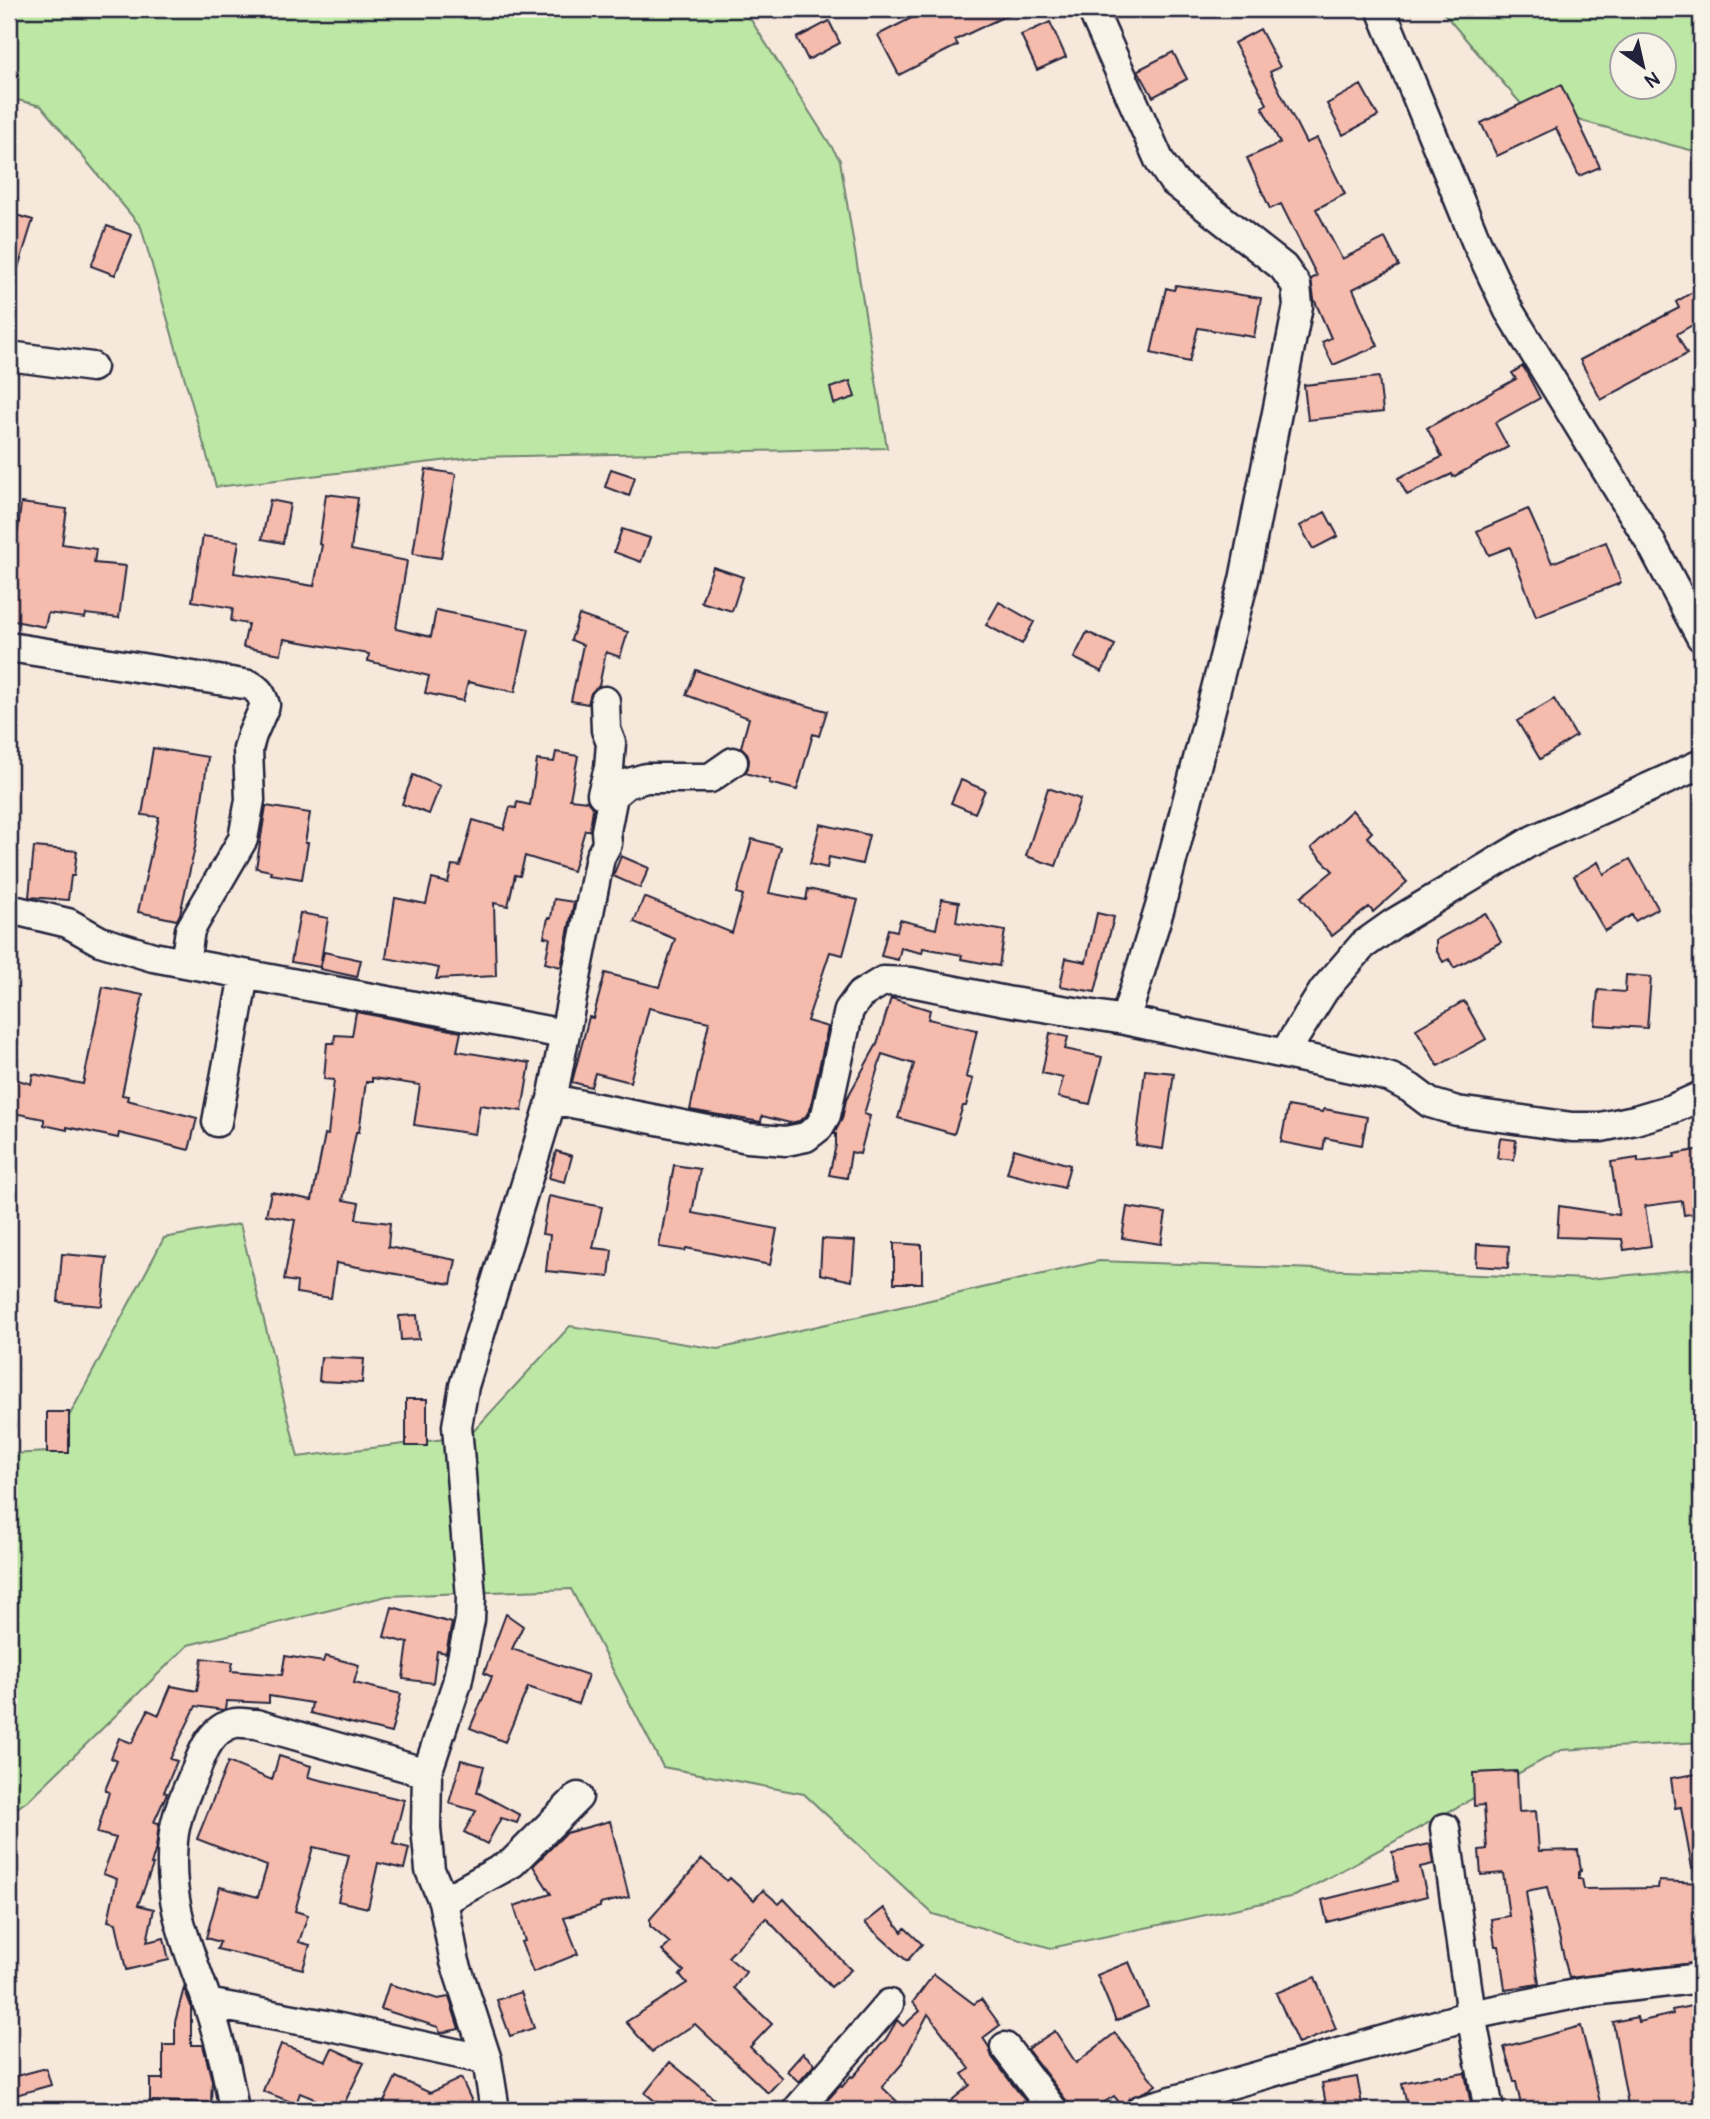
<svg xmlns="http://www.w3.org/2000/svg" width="1710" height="2119" font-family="Pangolin,sans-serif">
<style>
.green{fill:#bce7a4;stroke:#6f8470;stroke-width:2;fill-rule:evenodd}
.building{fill:#f5bbad;stroke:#22223b;stroke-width:2}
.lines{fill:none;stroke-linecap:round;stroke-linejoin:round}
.minor-casing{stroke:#22223b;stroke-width:33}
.minor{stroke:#f7f3e8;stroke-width:28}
</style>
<rect width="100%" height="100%" fill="#f7e8dc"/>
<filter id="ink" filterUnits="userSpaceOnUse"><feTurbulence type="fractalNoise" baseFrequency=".0143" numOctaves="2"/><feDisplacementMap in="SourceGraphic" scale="14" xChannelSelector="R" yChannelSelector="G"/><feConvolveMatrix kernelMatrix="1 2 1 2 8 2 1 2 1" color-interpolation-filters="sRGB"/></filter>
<g filter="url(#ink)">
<!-- green -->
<path class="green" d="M9,9h735l96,151 47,288 -411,9 -260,30 -75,-260 -100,-121 -32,-8z
M1440,9h261v144l-179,-48zM1622,46h42v42h-42z
M240,1224l58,233 171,-21 101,-110 148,23 381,-88 490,18 112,-11v474l-140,8 -266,146 -244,52 -118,-34 -129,-120 -141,-27 -92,-178 -184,7 -199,49 -157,153 -22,16v-360l41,-2 114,-214z"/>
<!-- building -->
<path class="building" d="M929,9h91l-65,31 3,5 -59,30 -21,-40z
M829,21l11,22 -32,17 -11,-22z
M1050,22l16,35 -29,13 -16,-35z
M1260,29l20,38 -10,5 36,71 11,-5 28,56 -29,15 26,50 43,-21 14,28 -46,23 25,57 -45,19 -11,-23 9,-4 -17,-39 -3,-20 6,-3 -36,-72 -11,5 -23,-51 33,-15 -18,-36 5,-3 -33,-61z
M1173,52l14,27 -34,18 -15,-27z
M1361,85l17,31 -35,19 -16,-31z
M1561,85l39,82 -21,9 -23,-48 -59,28 -16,-33z
M9,213l24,7 -20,64 -4,-1z
M107,226l25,9 -17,40 -24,-9z
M1176,285l85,13 -7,39 -56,-9 -9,34 -38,-9 15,-65 8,2z
M1701,287v33l-24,14 10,20 -86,46 -21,-40 99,-52 -3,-6z
M1523,366l17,32 -45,25 13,24 -55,30 -1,-3 -45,21 -9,-17 44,-21 -15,-29 89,-49 -4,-6z
M1379,377l4,35 -75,8 -4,-35z
M850,381l5,16 -21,7 -4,-16z
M426,469l30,5 -15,84 -28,-4z
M611,469l24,8 -6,19 -24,-9z
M326,494l32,4 -7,52 56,11 -11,68 35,8 5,-27 93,19 -14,63 -47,-10 -5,19 -38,-8 4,-17 -61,-15 1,-7 -85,-15 -3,15 -38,-7 5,-23 -17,-3 2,-13 -41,-7 11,-65 36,5 -5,32 80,13 8,-41 -3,-1z
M270,500l20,4 -7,39 -21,-4z
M21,503l46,6 -5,35 34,5 -2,14 32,3 -7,52 -33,-4 -1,4 -37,-5 -3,14 -36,-7v-71l3,-19 6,1z
M1528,509l24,54 54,-21 15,41 -85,33 -26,-69 -21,8 -12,-24z
M1325,512l13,24 -25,13 -13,-23z
M622,529l28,9 -9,24 -27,-10z
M713,567l30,10 -11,34 -31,-9z
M999,602l35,20 -12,22 -36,-19z
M579,615l49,17 -8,25 -14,-5 -7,34 -8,7 -3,11 -17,-3 12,-56 -12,-5z
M1087,632l28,13 -13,27 -28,-14z
M696,670l71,25 60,16 -8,25 -6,-2 -16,56 -28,-7 1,-3 -25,-7 3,-5 1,-8 -2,-7 -6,-6 8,-29 -63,-23z
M1554,699l22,37 -36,23 -23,-38z
M153,748l55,9 -12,86 -16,71 -3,6 -39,-8 21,-95 -17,-2z
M556,752l22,4 -8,43 17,2 6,7 -3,22h-5l-12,41 -48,-15 -5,20 -5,-1 -7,31 -14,-3 2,73 -60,3 3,-11 -53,-10 9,-60 31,6 6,-25 16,4 4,-18 8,1 13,-46 31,9 6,-22 6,1 1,-6 13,3 7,-45 17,2z
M413,775l27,11 -11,28 -27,-10z
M961,780l24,10 -10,23 -24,-10z
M1048,788l32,11 -24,67 -30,-10z
M266,806l44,7 -5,30h3l-6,36 -32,-5 1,-3 -15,-3z
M1352,810l20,22 -5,5 40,45 -34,30 -4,-5 -37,29 -31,-39 32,-26 -22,-23z
M820,824l49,11 -7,29 -33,-7 -2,11 -17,-4z
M752,839l29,8 -12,46 37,7 2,-11 50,11 -15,55 -13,-3 -23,69 21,6 -18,82 -4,7 -7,5 -9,2 -28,-7 -1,6 -71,-12 19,-88 -60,-14 -19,74 -35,-9 -4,14 -19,-5 17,-65 4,1 12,-45 54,14 16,-48 -41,-17 10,-25 88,36 11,-38 -6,-2z
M34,847l43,4 -3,25h-3l-3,24 -39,-3z
M621,856l28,12 -9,20 -27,-12z
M1630,859l28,49 -23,13 -3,-6 -27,16 -31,-55 24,-14 6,12z
M554,899l20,3 -13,65 -16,-4 5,-25 -6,-1 4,-19h3z
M942,899l17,3 -3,20 49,9 -6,35 -38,-7 1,-4 -39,-7 -1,5 -21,-5 -3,12 -17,-4 7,-27 9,2 3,-11 36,9z
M300,913l28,5 -8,49 -29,-5z
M1097,913l17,4 -19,75 -35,-6 6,-28 20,4z
M1485,913l16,29 -47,26 -5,-9 -6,3 -7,-12v-10z
M324,952l37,8 -4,17 -37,-8z
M1626,975l25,2 -4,51 -52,-3 3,-35 27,2z
M103,987l40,8 -21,100 6,1 -1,4 70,18 -8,32 -70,-17 -1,5 -51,-11v3l-23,-5v-6l-35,-7v-35l22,7 2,-10 50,10z
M891,998l39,12 -2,9 49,11 -11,47 7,2 -7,27h-3l-9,28 -56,-16 16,-54 -32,-10 -18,60 6,2 -10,38 -9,-2 -4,26 -18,-3 7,-30v-11h-2l8,-15 4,-19 31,-56z
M1464,1001l22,38 -48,27 -22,-37z
M356,1012l105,20 -4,19 73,12 -8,48 -42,-6 -5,29 -61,-9 6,-40 -48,-7v4h-6l-7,50h-3l-13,68 16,3 -3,16 34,4 -2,24 68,13 -5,24 -115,-21 -5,35 -35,-5 1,-11 -13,-2 11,-60 -29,-5 5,-23 41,8 13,-66 3,1 6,-55 -10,-1 3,-36h7l1,-8 17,1z
M1050,1033l18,4 -3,12 37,8 -12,47 -32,-7 5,-19 -21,-5z
M1145,1070l29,3 -11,76 -27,-4z
M1288,1106l35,6 1,-3 43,8 -5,28 -37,-7 -2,12 -42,-8z
M1500,1138l16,2 -2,20 -17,-2z
M1014,1149l56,16 -6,23 -57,-15z
M1701,1149v63l-17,3 -2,-14 -37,5 6,40 -27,4 -2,-11 -65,-2 2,-31 60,9 -8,-53 27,-4v4l37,-5 -1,-3z
M556,1151l16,5 -7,26 -16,-4z
M674,1165l26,4 -8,44 85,16 -7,36 -84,-17 -1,3 -26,-4z
M549,1196l53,11 -9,41 19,2 -3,27 -63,-6 4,-36 -8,-1z
M1127,1207l39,6 -5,31 -39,-6z
M822,1239l33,2 -3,40 -32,-7z
M894,1243l28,2v38h-28z
M1477,1244l32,2 -1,22 -32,-2z
M62,1254l45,4 -5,48 -44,-4z
M417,1315l2,24 -18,1 -2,-24z
M321,1357l43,2 -2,24 -43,-2z
M406,1399h21v47h-21z
M47,1412h22v41h-22z
M392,1607l60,16 -6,30 -9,-2 -4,32 -30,-4 5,-36 -24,-6z
M506,1614l17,12 -11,23 76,26 -10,29 -50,-17 -23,55 -35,-14 22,-51 -8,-4z
M285,1656l38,6 2,-6 34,9 -5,18 47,11 -10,39 -81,-20 2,-10 -43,-7v7l-42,-2 -1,8 -3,1 -27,-4 -26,53 7,2 -13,31 3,1 -13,29 5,1 -3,25 -5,17h2l-15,40 16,4 -7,33 17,-4 5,22 -43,10 -10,-47 -8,-2 9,-42 -14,-5 13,-36 -19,-5 12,-41 -4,-2 12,-29 -6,-3 8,-20 13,5 16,-33 11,5 12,-29 26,5 5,-33 31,4 -2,9 51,4z
M279,1756l32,10 -3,11 96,23 -11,44 16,4 -5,21 -26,-6 -10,45 -30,-7 11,-46 -36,-8 -18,64 13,4 -9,27 11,3 -7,24 -86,-20 3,-7 -14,-4 14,-51 38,10 9,-31 -70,-27 31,-77 44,18z
M461,1760l23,6 -7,26 43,23 -3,8 -16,-5 -14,26 -23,-12 12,-21 -27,-8z
M1517,1771l2,41 17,-1 3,40 39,-1 3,21 -2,1v7h3l2,10 74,-1 1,-7 42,2v79l-132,16 -22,-91 -21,4 13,93 -34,5 -6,-43h-4l-4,-27 18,-3 -6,-43 -22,2 -2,-25 8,-1 -3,-44 -10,1 -1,-33z
M1697,1774l4,27v66l-9,1 -11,-61 -6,1 -4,-30z
M610,1821l19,76 -29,7v3l-36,11 14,36 -45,18 -12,-30 4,-1 -11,-35 37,-12 -18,-28 33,-33z
M1430,1844l3,20 -13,3 7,29 -100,26 -5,-22 76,-19 -6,-29z
M702,1859l25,22 3,-3 24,22 9,-10 16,14 5,-5 67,71 -20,17 -65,-69 -38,39 18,15 -12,16 38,36 -22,23 32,31 -14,15 -73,-69 -43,28 -26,-30 61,-39 -7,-8 4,-4 -22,-20 8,-8 -20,-17v-7z
M884,1908l18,24 3,-4 17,16 -15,17 -42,-38z
M1129,1962l19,45 -32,14 -19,-46z
M934,1974l40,30 7,-5 19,26 -17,13 6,9 3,10 40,53h-92l30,-25 -8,-11 8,-5 -42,-55 -26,50 -20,23 24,23h-75l-7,-6 16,-18 2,1 9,-11 2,1 33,-38 11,-19 6,6 17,-15 -7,-9z
M1315,1977l21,52 -38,15 -22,-51z
M389,1984l49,15 11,-2 10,32 -19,4 -2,-6 -57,-18z
M184,1988l7,18v39h12l9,36 -1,22 -61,-2v-22h13v-34h12v-23z
M521,1992l13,36 -24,8 -13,-36z
M1701,2004v94l-14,3 1,9h-59l-16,-88 24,-5 1,5 35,-8 -1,-4z
M1581,2026l21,84h-80l-6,-28h-2l-10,-35z
M1055,2031l21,32 39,-30 41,52 -7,5 -20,8 -5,10 -10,-12 -22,14h-23l-3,-10 -39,-51z
M281,2044l45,17 6,-13 32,15 -23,47 -41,-17 -4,11 -33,-13z
M803,2053l12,11 -16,18 -12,-11z
M670,2062l32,26 24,22h-60l-21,-17z
M46,2068l5,17 -42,12v-19z
M1465,2073l7,37h-64l-6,-27 38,-8 1,2z
M396,2077l34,16 31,-15 15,32h-96z
M1357,2077l6,33h-36l-5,-27z"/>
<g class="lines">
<!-- minor casing -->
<g class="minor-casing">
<path id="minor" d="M1092,9l68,153 13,19 110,86 13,18 2,21 -54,274 -84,327 -35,113
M1381,9l95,232 33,70 142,232 50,94
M9,356l83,11
M9,647l241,38c9,5 12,10 15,20l-13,30 -4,14 2,51 -7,39 -53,91 -5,33
M605,701l1,29 5,13 -2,25 -7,26 11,1
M9,911h9l50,12 32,18 53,16 411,77
M1284,1054l40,-64 39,-45 31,-22 139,-83 168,-76
M552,1099l196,39 38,3 20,-4 13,-10 7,-12 23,-105 11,-15 23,-14 28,1 95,19 119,19 245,52 21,6 19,10 20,15 27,8 115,16h29l34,-7 37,-11 29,-13
M217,1122l27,-147
M1445,1828l26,187 18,95
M443,1901l69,-38 66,-66
M207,2003l119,22 161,35
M1005,2047l48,63
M234,2110c-6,-37 -15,-73 -27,-109 -20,-57 -40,-97 -34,-160 2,-25 13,-49 23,-71 7,-20 16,-42 39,-47 6,-1 15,1 21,1l171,49
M495,2110l-8,-50 -32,-98 -12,-61 -13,-31 -4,-42 1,-55 30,-90 13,-63 1,-23 -14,-171 7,-40 88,-287 48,-242 7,-13 -1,-13 7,-36 13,-11 20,-6h64l23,-16
M797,2110l92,-106
M1140,2110l331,-95 114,-23 116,-14"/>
</g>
<!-- minor -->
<use href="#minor" class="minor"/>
</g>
</g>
<!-- margin -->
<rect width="1710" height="2119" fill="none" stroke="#f7f3e8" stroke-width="35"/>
<rect x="18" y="18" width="1675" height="2084" fill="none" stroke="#22223b" stroke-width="2.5" filter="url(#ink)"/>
<!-- north arrow -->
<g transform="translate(1643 66) rotate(146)"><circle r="33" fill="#f7f3e8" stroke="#a29fa3" stroke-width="2"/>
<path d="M0-5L12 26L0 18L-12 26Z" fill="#22223b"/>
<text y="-10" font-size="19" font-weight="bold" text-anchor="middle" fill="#22223b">N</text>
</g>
</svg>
